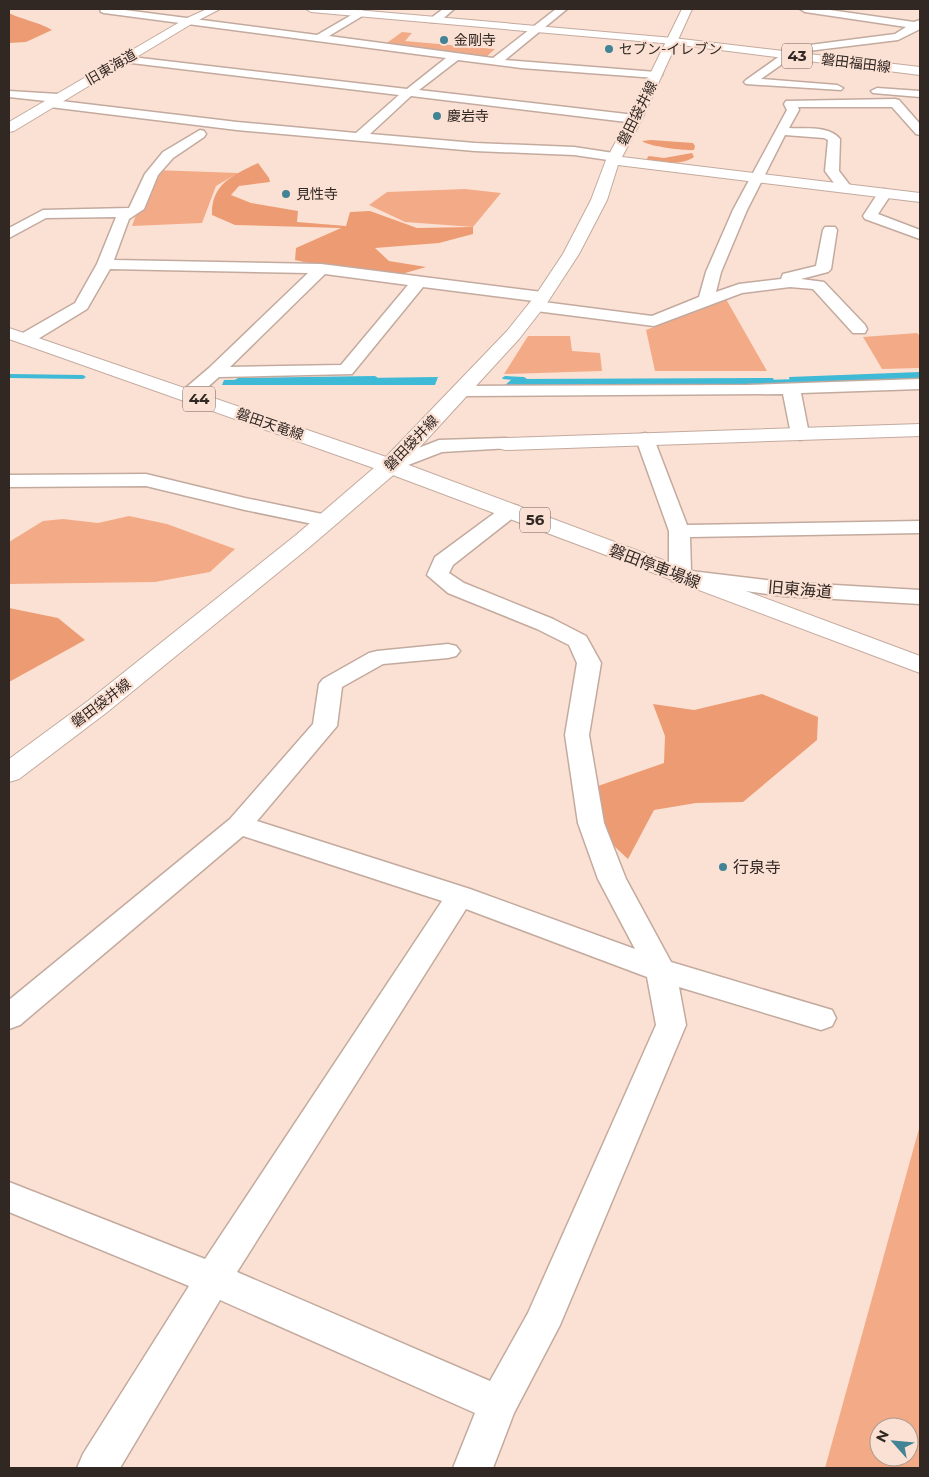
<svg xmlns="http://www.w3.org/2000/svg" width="929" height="1477" font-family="Montserrat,'Noto Sans JP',sans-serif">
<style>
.green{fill:#f3ab87;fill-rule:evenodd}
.forest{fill:#ed9b72}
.water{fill:#3eb9d6}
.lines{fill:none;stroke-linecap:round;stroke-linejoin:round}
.stream{fill:#3eb9d6;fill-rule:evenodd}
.street-casing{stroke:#c3aa9e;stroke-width:3}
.secondary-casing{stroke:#c3aa9e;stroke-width:2}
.primary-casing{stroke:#c3aa9e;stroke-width:2}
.street{fill:#fff;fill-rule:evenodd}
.secondary{fill:#fff;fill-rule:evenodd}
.primary{fill:#fff;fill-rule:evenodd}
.poi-dot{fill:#428495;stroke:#fbe1d4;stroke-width:2}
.labels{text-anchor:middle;stroke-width:4.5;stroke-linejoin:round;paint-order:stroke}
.far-poi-label{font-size:14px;fill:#312723;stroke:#fbe1d4;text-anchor:start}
.far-street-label{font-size:14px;fill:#312723;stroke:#fbe1d4}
.shield{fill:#fbe1d4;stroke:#6e5f58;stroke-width:1}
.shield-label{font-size:15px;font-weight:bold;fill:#312723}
.street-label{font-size:16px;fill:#312723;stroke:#fbe1d4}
.poi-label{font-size:16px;fill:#312723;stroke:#fbe1d4;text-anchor:start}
</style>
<rect width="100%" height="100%" fill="#fbe1d4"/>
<!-- green -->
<path class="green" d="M402,32l10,1 -7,8 90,8 -10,9 -101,-13z
M155,170l83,3 -22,13 -14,37 -70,3 13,-36z
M465,189l36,4 -28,34 -68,-5 -36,-17 18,-13z
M726,299l41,72h-112l-9,-41z
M917,333l3,3v32l-38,1 -19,-32z
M528,336h42l2,15 28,2 2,18 -98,3z
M129,516l38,8 68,25 -25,23 -55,10 -146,2v-42l34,-21 20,-2 35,4z
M920,1125v343h-95zM879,1427h30v30h-30z"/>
<!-- forest -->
<path class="forest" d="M9,13c14,7 30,9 43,17l-26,12 -17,1z
M651,140l42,3 2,3 -1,4c-9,1 -47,-4 -52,-9z
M692,153l2,4c-13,9 -30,5 -46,4l-1,-3 2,-2 15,2z
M258,163l11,15 1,4 -31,4 -8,9 20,8 47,8 -1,11 49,4 4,-14 20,-1 47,17 56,-1v7l-34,9 -64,5 14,13 37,6 -28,8 -71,-8 -32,-7 1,-12 45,-20 -106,-3 -23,-10c-1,-31 21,-40 46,-52z
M9,608l49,10 27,22 -76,42z
M762,694l56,23 -1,23 -74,62 -47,1 -42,7 -26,49 -28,-26 -2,-47 66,-23 1,-27 -12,-32 41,6z"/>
<!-- water -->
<path class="water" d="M920,372v10l-129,4 -2,-9z
M438,377l-3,8h-213l2,-5z
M773,378l4,11 -275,-1 10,-9z"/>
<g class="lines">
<!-- stream -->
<path class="stream" d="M9,374l74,1 3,2 -3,2 -74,-1z
M375,376l3,2 -1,1 -139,3 -3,-2 3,-2z
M505,376l19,1 3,2 -3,2 -21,-2 -1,-1z
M802,379l2,1v2l-42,2 -3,-2 3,-2z"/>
<!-- street casing -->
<g class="street-casing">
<path id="street" d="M100,9h17l200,26 43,-25 4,1v4l-35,21 164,22 63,-49h11l-62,51 151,12 6,3 -6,3 -135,-10 -63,-8 -39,30 216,25 6,4 -6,4 -224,-27 -41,38 105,9 99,4 46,7 1,3 -6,4 -41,-6 -99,-4 -238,-21 -187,-23 -4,-1 -2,-3 2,-2 -37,-4v-6l49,3 6,4 -3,3 176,21 119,11 43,-38 -276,-33 -5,-3 5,-3 284,33 39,-31 -342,-45 -3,-1z
M443,9h11l-15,13h-8v-4z
M800,9h23l91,13 6,-2v9l-22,11 -90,11 -16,6 -31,22 76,6 6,3 -2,2 -95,-6 -2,-2 2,-2 38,-27 18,-7 93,-12 11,-7 -101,-15z
M877,88l43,3v6l-47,-4 -2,-2z
M895,99l4,1 21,24v11l-4,-1 -24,-27h-94l1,3 -10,18c16,1 40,-3 51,11l-1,32 13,17 -7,4 -5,-1 -15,-20 3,-31 -4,-2 -39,-3 -38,75 -26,62 -5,20 23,-8 42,-5 2,-5 33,-8 7,-36 2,-3h10l2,3 -6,39 -3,3 -27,7 23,3 41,43 2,4 -2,4h-12l-40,-44 -23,-2 -48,6 -88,33 -118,-15 -6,-2 -2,-3 2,-3 6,-2 116,15 47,-19 7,-25 27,-62 54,-100 -3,-6 2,-3z
M200,130l4,1 2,3 -2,3 -31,21 -15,17 -14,34 -15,10 -15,41 207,4 221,28 6,2 2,3 -2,3 -6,2 -119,-15 -71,87 -133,3 -25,22 -6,1 -6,-1 -3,-4 3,-4 27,-23 99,-95 -198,-4 -23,40 -54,33h-12l-2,-4 2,-4 54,-31 22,-39 19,-47 -70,1 -37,20v-10l34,-18 86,-2 16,-34 18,-22zM325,274l83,11 -67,80 -111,2z
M885,189l7,4 -14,21 42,16v9l-55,-20 -2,-3 17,-26z
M920,379v10l-119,4 8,41 -2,4 -7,2 -7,-2 -2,-4 -8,-40 -321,2 -6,-1 -3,-4 3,-4 6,-1 286,-1z
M645,433l7,2 2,4 33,86 233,-4v12l-230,4 1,34 92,11 137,8v14l-137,-8 -111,-15 -3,-5v-45l-33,-92 2,-4z
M505,438l7,2 2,4 -2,4 -70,4 -52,20 -7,-2 -3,-4 3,-4 56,-22z
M146,474l99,24 82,17 7,2 3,4 -3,4 -7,2 -82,-17 -99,-24 -137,1v-12z
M511,504l7,2 3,4 -3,4 -65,51 -4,8 15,10 89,36 33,17 15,27 -12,72 15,88 22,56 45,83 161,48 4,8 -4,8 -11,4 -142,-43 7,38 -126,300 -46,88 -21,55h-40l22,-55 -255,-113 -100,168h-43l6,-14 106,-168 -180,-74v-30l196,77 237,-358 -199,-65 -223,189 -11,4v-29l221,-181 83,-95 6,-40 4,-5 46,-26 8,-2 71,-7 8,2 4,5 -4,5 -8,2 -65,6 -41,23 -5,39 -80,95 213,68 165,60 -37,-70 -20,-56 -13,-88 12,-72 -8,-18 -32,-16 -89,-36 -21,-18 8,-18 69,-51zM466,909l181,68 9,48 -128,288 -38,68 -253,-109z"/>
</g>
<!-- secondary casing -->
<g class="secondary-casing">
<path id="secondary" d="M207,9h13l-27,14 -179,108 -5,1v-10l176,-103z
M682,9h10l-50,110 -20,38 298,36v9l-302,-37 -11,35 -28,54 -32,49 -28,36 -121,132 -86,74 -206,168 -87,66 -10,3v-23l79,-58 208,-166 86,-74 125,-130 28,-35 28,-42 28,-54 15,-40 22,-41z
M920,424v12l-415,14 -7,-2 -3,-4 3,-4 7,-2z"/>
</g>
<!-- primary casing -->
<g class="primary-casing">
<path id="primary" d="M306,9h39l328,29 247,29v8l-247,-31 -362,-32z
M9,328l389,133 522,195v17l-538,-202 -373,-132z"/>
</g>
<!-- street -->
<use href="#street" class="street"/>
<!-- secondary -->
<use href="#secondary" class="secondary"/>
<!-- primary -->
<use href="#primary" class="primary"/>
</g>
<!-- markers -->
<g class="poi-dot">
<circle cx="444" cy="40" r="5"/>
<circle cx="609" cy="49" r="5"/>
<circle cx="437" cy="116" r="5"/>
<circle cx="286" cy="194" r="5"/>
<circle cx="723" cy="867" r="5"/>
</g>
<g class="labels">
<!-- far-poi labels -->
<g class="far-poi-label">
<text x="454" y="45">金剛寺</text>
<text x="619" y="54">セブン-イレブン</text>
<text x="447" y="121">慶岩寺</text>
<text x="296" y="199">見性寺</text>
</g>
<!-- far-street labels -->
<g class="far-street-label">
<text transform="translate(856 63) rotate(7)" y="5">磐田福田線</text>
<text transform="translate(111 67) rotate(-30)" y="5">旧東海道</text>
<text transform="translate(637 113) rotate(-63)" y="5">磐田袋井線</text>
<text transform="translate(270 424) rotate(19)" y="5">磐田天竜線</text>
<text transform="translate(411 443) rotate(-46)" y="5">磐田袋井線</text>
<text transform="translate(101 703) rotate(-37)" y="5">磐田袋井線</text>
</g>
<!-- shield labels -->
<g class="shield">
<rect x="782" y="43.5" width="30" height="25" rx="4"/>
<rect x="183" y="386.5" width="32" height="25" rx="4"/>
<rect x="520" y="507.5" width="30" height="25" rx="4"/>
</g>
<g class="shield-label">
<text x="797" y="61">43</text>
<text x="199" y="404">44</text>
<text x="535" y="525">56</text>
</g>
<!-- street labels -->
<g class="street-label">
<text transform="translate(655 566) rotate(21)" y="6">磐田停車場線</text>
<text transform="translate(800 589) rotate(5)" y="6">旧東海道</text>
</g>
<!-- poi labels -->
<g class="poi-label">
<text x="733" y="873">行泉寺</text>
</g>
</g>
<!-- border -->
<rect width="929" height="1477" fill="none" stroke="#312723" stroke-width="20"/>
<!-- north arrow -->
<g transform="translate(894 1442) rotate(297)"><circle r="24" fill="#fbe1d4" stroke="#aa978d"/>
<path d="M0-4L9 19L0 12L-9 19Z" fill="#428495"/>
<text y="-8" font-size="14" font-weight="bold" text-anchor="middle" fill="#312723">N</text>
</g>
</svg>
